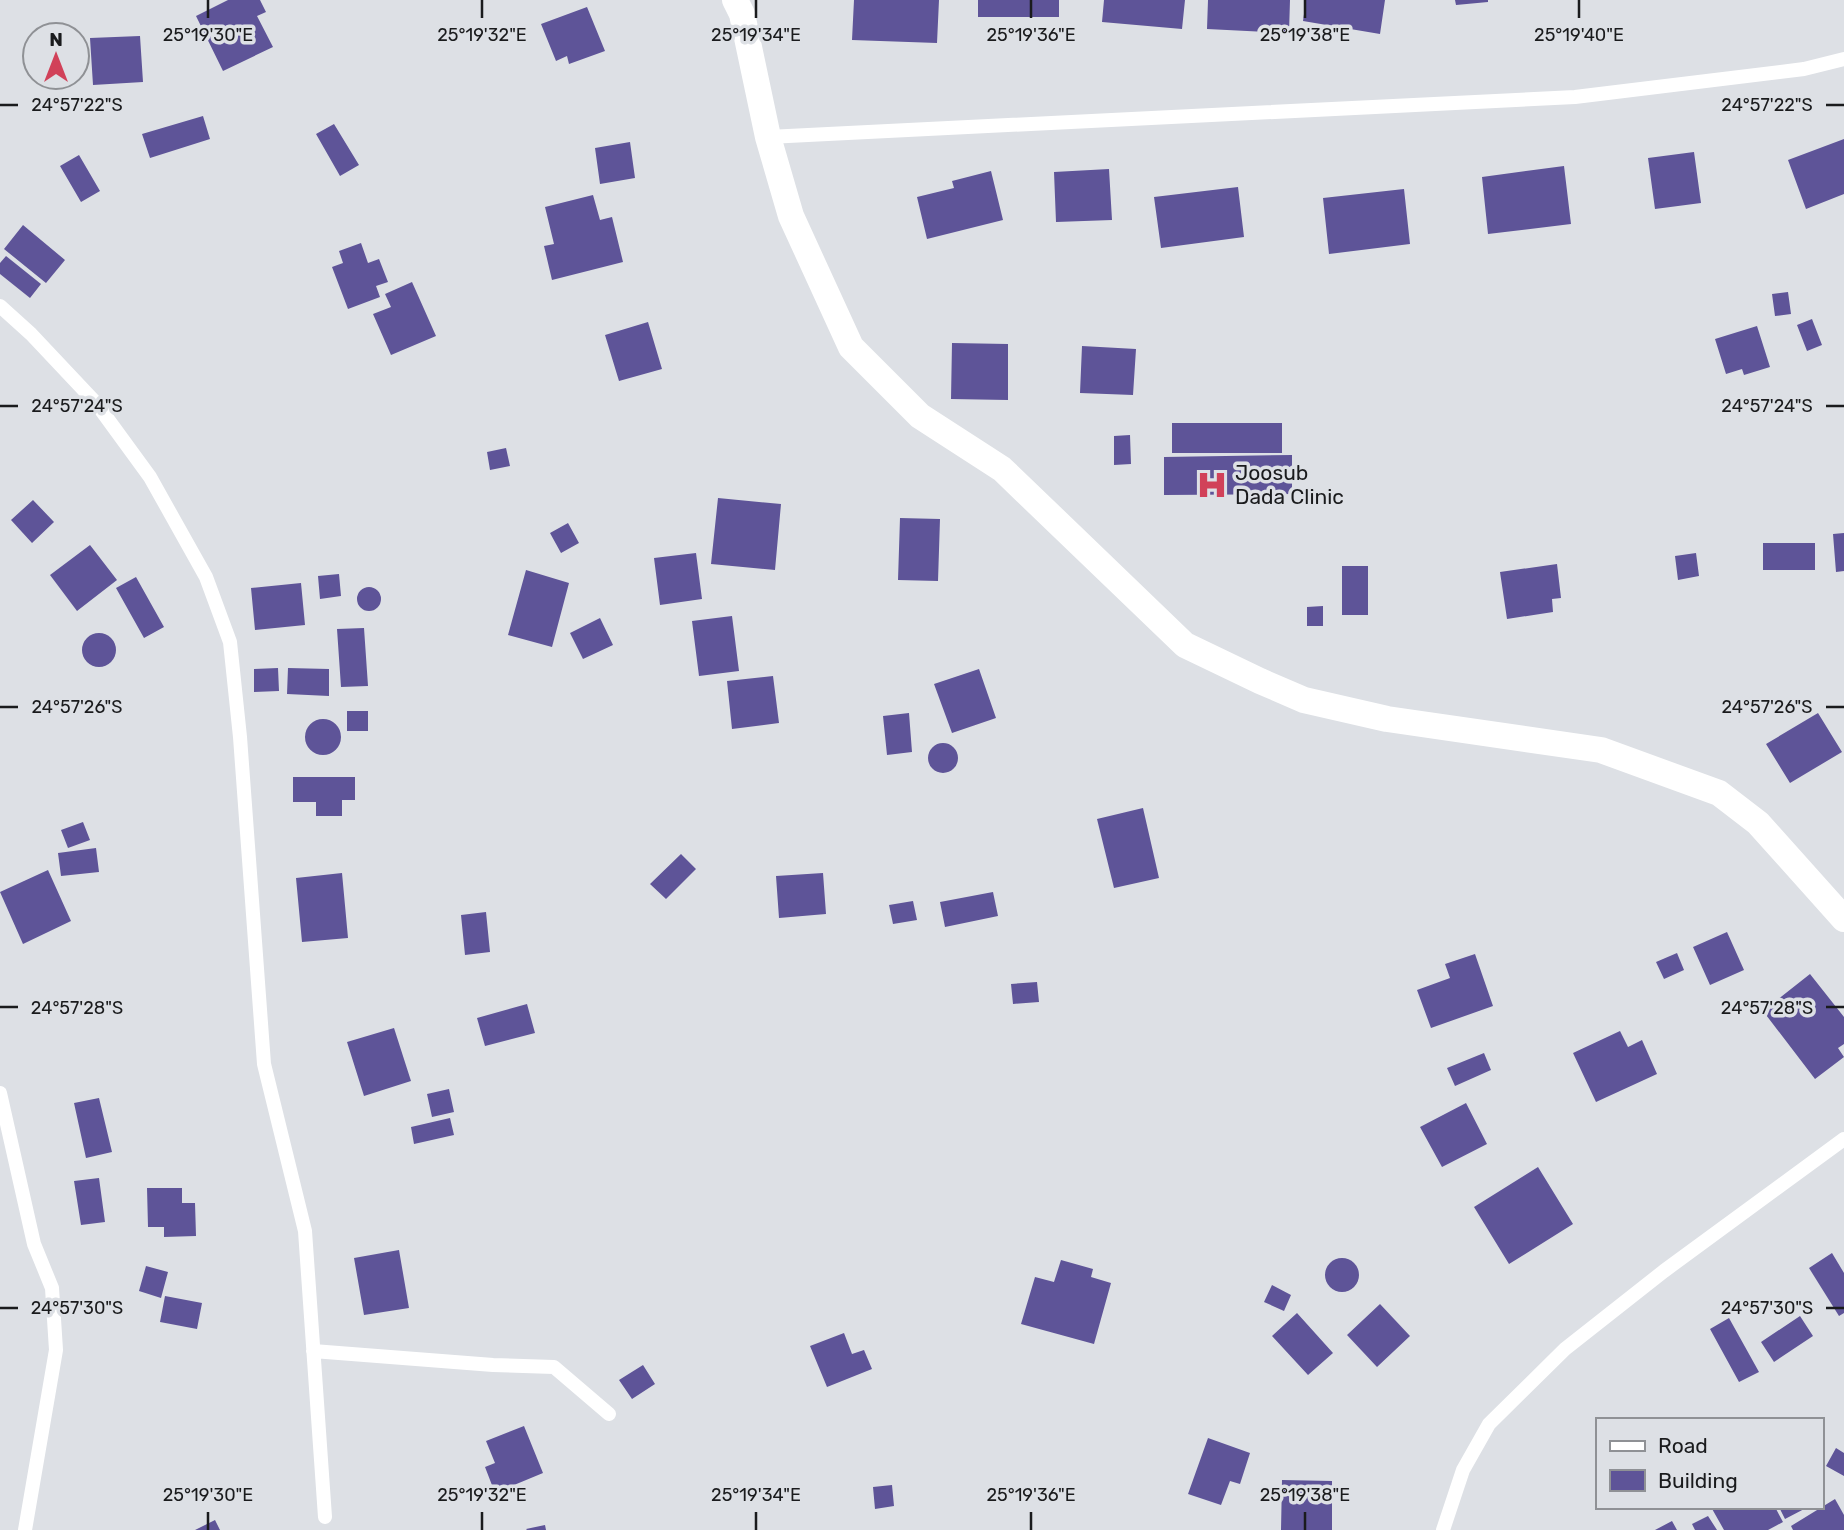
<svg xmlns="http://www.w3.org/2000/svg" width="1844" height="1530" font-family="Rubik,sans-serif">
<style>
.building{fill:#5e5498}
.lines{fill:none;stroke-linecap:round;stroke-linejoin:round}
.lane{stroke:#fff;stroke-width:14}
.street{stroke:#fff;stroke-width:26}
.ticks{fill:none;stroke:#1a1b1d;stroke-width:2.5}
.labels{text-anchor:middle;stroke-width:7;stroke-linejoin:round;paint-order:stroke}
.poi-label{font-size:21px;fill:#1a1b1d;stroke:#dde0e5;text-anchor:start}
.ticks-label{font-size:18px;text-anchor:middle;fill:#1a1b1d;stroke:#dde0e5;stroke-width:7;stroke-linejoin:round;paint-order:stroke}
</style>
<rect width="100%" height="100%" fill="#dde0e5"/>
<!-- building -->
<path class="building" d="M228,0h32l6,12 -9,4 16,31 -50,24 -27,-55z
M854,0h85l-2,43 -85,-3z
M978,0h81v17h-81z
M1104,0h81l-3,29 -80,-7z
M1208,0h82l-1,33 -82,-4z
M1306,0h79l-5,34 -77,-13z
M1455,0h33v2l-32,3z
M587,7l18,44 -36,13 -2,-8 -11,5 -15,-37z
M140,36l3,46 -50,3 -3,-47z
M203,116l7,23 -60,19 -8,-24z
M334,124l25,41 -19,11 -24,-42z
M1844,139v55l-38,15 -18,-49z
M630,142l5,36 -35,6 -5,-36z
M1694,152l7,51 -46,6 -7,-51z
M79,155l21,36 -19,11 -21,-36z
M1564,166l7,58 -83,10 -6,-57z
M1109,169l3,51 -56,2 -2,-50z
M991,171l12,49 -76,19 -10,-42 37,-9 -2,-7z
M1238,187l6,50 -83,11 -7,-51z
M1404,189l6,55 -81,10 -6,-56z
M593,195l7,25 12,-3 11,45 -71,18 -8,-34 10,-2 -9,-37z
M23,225l42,35 -19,23 -42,-34z
M361,243l7,20 11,-4 9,23 -12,4 4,11 -32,12 -16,-42 11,-4 -4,-12z
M6,256l35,28 -11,14 -30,-24v-11z
M412,282l24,54 -45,19 -18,-41 18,-7 -6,-13z
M1788,292l3,22 -16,2 -3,-22z
M1812,319l10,26 -15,6 -10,-26z
M648,322l14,47 -43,12 -14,-46z
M1757,326l13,41 -26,8 -2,-6 -16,5 -11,-35z
M952,343l56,1v56l-57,-1z
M1082,346l54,3 -3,46 -53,-2z
M1172,423h110v30h-110z
M1130,435l1,29 -17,1v-29z
M506,448l4,18 -20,4 -3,-18z
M1292,455v39l-128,1v-38z
M718,498l63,6 -6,66 -64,-6z
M33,500l21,22 -22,21 -21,-23z
M900,518l40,1 -2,62 -40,-1z
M568,523l11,20 -18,10 -11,-20z
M1844,533v38l-8,1 -3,-38z
M1763,543h52v27h-52z
M90,545l27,35 -40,31 -27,-36z
M696,553l6,46 -42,6 -6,-47z
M1696,553l3,23 -21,4 -3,-24z
M1557,564l4,34 -9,1 1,13 -46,7 -7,-47z
M1342,566h26v49h-26z
M526,570l43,13 -17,64 -44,-12z
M339,574l2,22 -21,3 -2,-23z
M136,577l28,50 -20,11 -28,-50z
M301,583l4,42 -50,5 -4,-42z
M357 599a12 12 0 1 1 24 0a12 12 0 1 1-24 0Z
M1323,606v20h-16v-19z
M732,616l7,55 -40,5 -7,-55z
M600,618l13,27 -30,14 -13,-26z
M364,628l4,58 -27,1 -4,-58z
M82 650a17 17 0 1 1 34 0a17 17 0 1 1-34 0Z
M278,668l1,23 -25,1v-23z
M288,668l41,1v27l-42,-2z
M979,669l17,49 -44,15 -18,-49z
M773,676l6,47 -47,6 -5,-48z
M347,711h21v20h-21z
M909,713l3,39 -25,3 -4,-39z
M1818,713l24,39 -52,31 -24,-39z
M305 737a18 18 0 1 1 36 0a18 18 0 1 1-36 0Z
M928 758a15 15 0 1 1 30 0a15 15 0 1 1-30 0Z
M293,777h62v23h-13v16h-26v-14h-23z
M1143,808l16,70 -45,10 -17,-69z
M83,822l7,18 -22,8 -7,-18z
M96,848l3,24 -38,4 -3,-23z
M681,854l15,15 -30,30 -16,-15z
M48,870l23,51 -48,23 -23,-52z
M342,873l6,65 -46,4 -6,-64z
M823,873l3,41 -47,4 -3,-42z
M993,892l5,24 -53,11 -5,-25z
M913,901l4,19 -24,4 -4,-19z
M486,912l4,40 -25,3 -4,-40z
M1727,932l17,38 -34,15 -17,-38z
M1677,953l7,17 -20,9 -8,-17z
M1475,954l18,52 -62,22 -14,-38 33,-12 -5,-14z
M1810,974l34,43v27l-6,4 6,9 -29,22 -52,-68z
M1037,982l2,20 -26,2 -2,-20z
M527,1004l8,29 -50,13 -8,-28z
M394,1028l17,53 -47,15 -17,-54z
M1620,1031l8,16 14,-7 15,34 -61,28 -23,-49z
M1484,1053l7,17 -36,16 -8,-18z
M449,1089l5,23 -22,5 -5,-23z
M99,1098l13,54 -26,6 -12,-55z
M1466,1103l21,41 -45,23 -22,-40z
M450,1118l4,17 -40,9 -3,-17z
M1538,1167l35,57 -64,40 -35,-57z
M99,1178l6,44 -24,3 -7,-44z
M147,1188h35v15h13l1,33 -32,1v-10h-16z
M399,1250l10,58 -45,7 -10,-57z
M1832,1253l12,20v40l-5,3 -30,-48z
M1325 1275a17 17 0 1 1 34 0a17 17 0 1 1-34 0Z
M1061,1260l32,9 -2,8 20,6 -17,61 -73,-20 14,-47 19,5z
M146,1266l22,6 -7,26 -22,-7z
M1272,1285l19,10 -7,16 -20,-9z
M165,1296l37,7 -5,26 -37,-7z
M1380,1304l30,32 -33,31 -30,-32z
M1297,1313l36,40 -25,22 -36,-39z
M1800,1316l13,20 -39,26 -13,-20z
M1729,1318l30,54 -20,10 -29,-53z
M844,1333l8,21 12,-4 8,19 -45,18 -17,-41z
M643,1365l12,19 -23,15 -13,-19z
M524,1426l19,47 -48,20 -10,-26 10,-4 -9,-22z
M1208,1438l42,15 -10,31 -10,-3 -9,24 -33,-11z
M1836,1448l8,5v23l-18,-10z
M1282,1480l50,1v49h-51z
M892,1485l2,21 -19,3 -2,-22z
M1835,1499l9,16v15h-51l-2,-4z
M1711,1507h64l8,15 -15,8h-44z
M1779,1507h29l-23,12z
M1708,1516l9,14h-22l-3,-6z
M215,1520l5,10h-25z
M1672,1521l5,9h-22z
M545,1525l1,5h-19l-1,-1z"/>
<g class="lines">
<!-- lane -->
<path class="lane" d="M768,137l807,-40 229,-28 40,-10
M0,306l31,28 65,69 54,74 56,100 24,65 10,95 24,327 41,167 20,286
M0,1093l34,151 18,44 4,62 -31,180
M313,1351l180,14 61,2 55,47
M1443,1530l20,-60 26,-46 76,-75 99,-78 180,-132"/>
<!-- street -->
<path class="street" d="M735,0l7,14 26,123 23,79 60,131 69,69 82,53 183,176 75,36 44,19 83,19 214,31 118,43 39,30 86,96"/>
</g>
<!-- ticks -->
<path class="ticks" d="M208,0v18M482,0v18M756,0v18M1031,0v18M1305,0v18M1579,0v18M0,105h18M1826,105h18M0,406h18M1826,406h18M0,707h18M1826,707h18M0,1007h18M1826,1007h18M0,1308h18M1826,1308h18M208,1512v18M482,1512v18M756,1512v18M1031,1512v18M1305,1512v18"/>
<!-- icons -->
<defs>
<g id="hospital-bare" transform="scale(2.415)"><path d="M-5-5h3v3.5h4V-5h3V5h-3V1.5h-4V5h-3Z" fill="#d14159" stroke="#dde0e5" stroke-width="2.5" paint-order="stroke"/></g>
</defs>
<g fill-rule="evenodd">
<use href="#hospital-bare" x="1212" y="485"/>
</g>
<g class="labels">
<!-- poi labels -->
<g class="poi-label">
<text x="1235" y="480">Joosub<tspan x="1235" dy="24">Dada Clinic</tspan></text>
</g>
</g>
<g class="ticks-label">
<text x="208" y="41">25°19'30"E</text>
<text x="482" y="41">25°19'32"E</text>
<text x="756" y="41">25°19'34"E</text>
<text x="1031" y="41">25°19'36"E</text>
<text x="1305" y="41">25°19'38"E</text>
<text x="1579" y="41">25°19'40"E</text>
<text x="77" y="111">24°57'22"S</text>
<text x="1767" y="111">24°57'22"S</text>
<text x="77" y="412">24°57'24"S</text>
<text x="1767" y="412">24°57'24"S</text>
<text x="77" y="713">24°57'26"S</text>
<text x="1767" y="713">24°57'26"S</text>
<text x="77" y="1014">24°57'28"S</text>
<text x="1767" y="1014">24°57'28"S</text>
<text x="77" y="1314">24°57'30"S</text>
<text x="1767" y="1314">24°57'30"S</text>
<text x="208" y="1501">25°19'30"E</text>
<text x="482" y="1501">25°19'32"E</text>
<text x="756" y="1501">25°19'34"E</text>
<text x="1031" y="1501">25°19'36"E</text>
<text x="1305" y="1501">25°19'38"E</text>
</g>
<!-- legend -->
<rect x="1596" y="1418" width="228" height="91" fill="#dde0e5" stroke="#8f9195" stroke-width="2"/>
<rect x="1610" y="1441" width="35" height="10" fill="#ffffff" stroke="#8f9195" stroke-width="2"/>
<text x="1658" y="1453" font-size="21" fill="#1a1b1d">Road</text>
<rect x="1610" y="1470" width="35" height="21" fill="#5e5498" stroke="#8f9195" stroke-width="2"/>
<text x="1658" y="1488" font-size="21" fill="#1a1b1d">Building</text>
<!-- north arrow -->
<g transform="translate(56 56)"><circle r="33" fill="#dde0e5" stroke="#8f9195" stroke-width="2"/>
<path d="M0-5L12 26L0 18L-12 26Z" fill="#d14159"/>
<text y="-10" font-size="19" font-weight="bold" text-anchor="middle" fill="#1a1b1d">N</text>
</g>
</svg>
